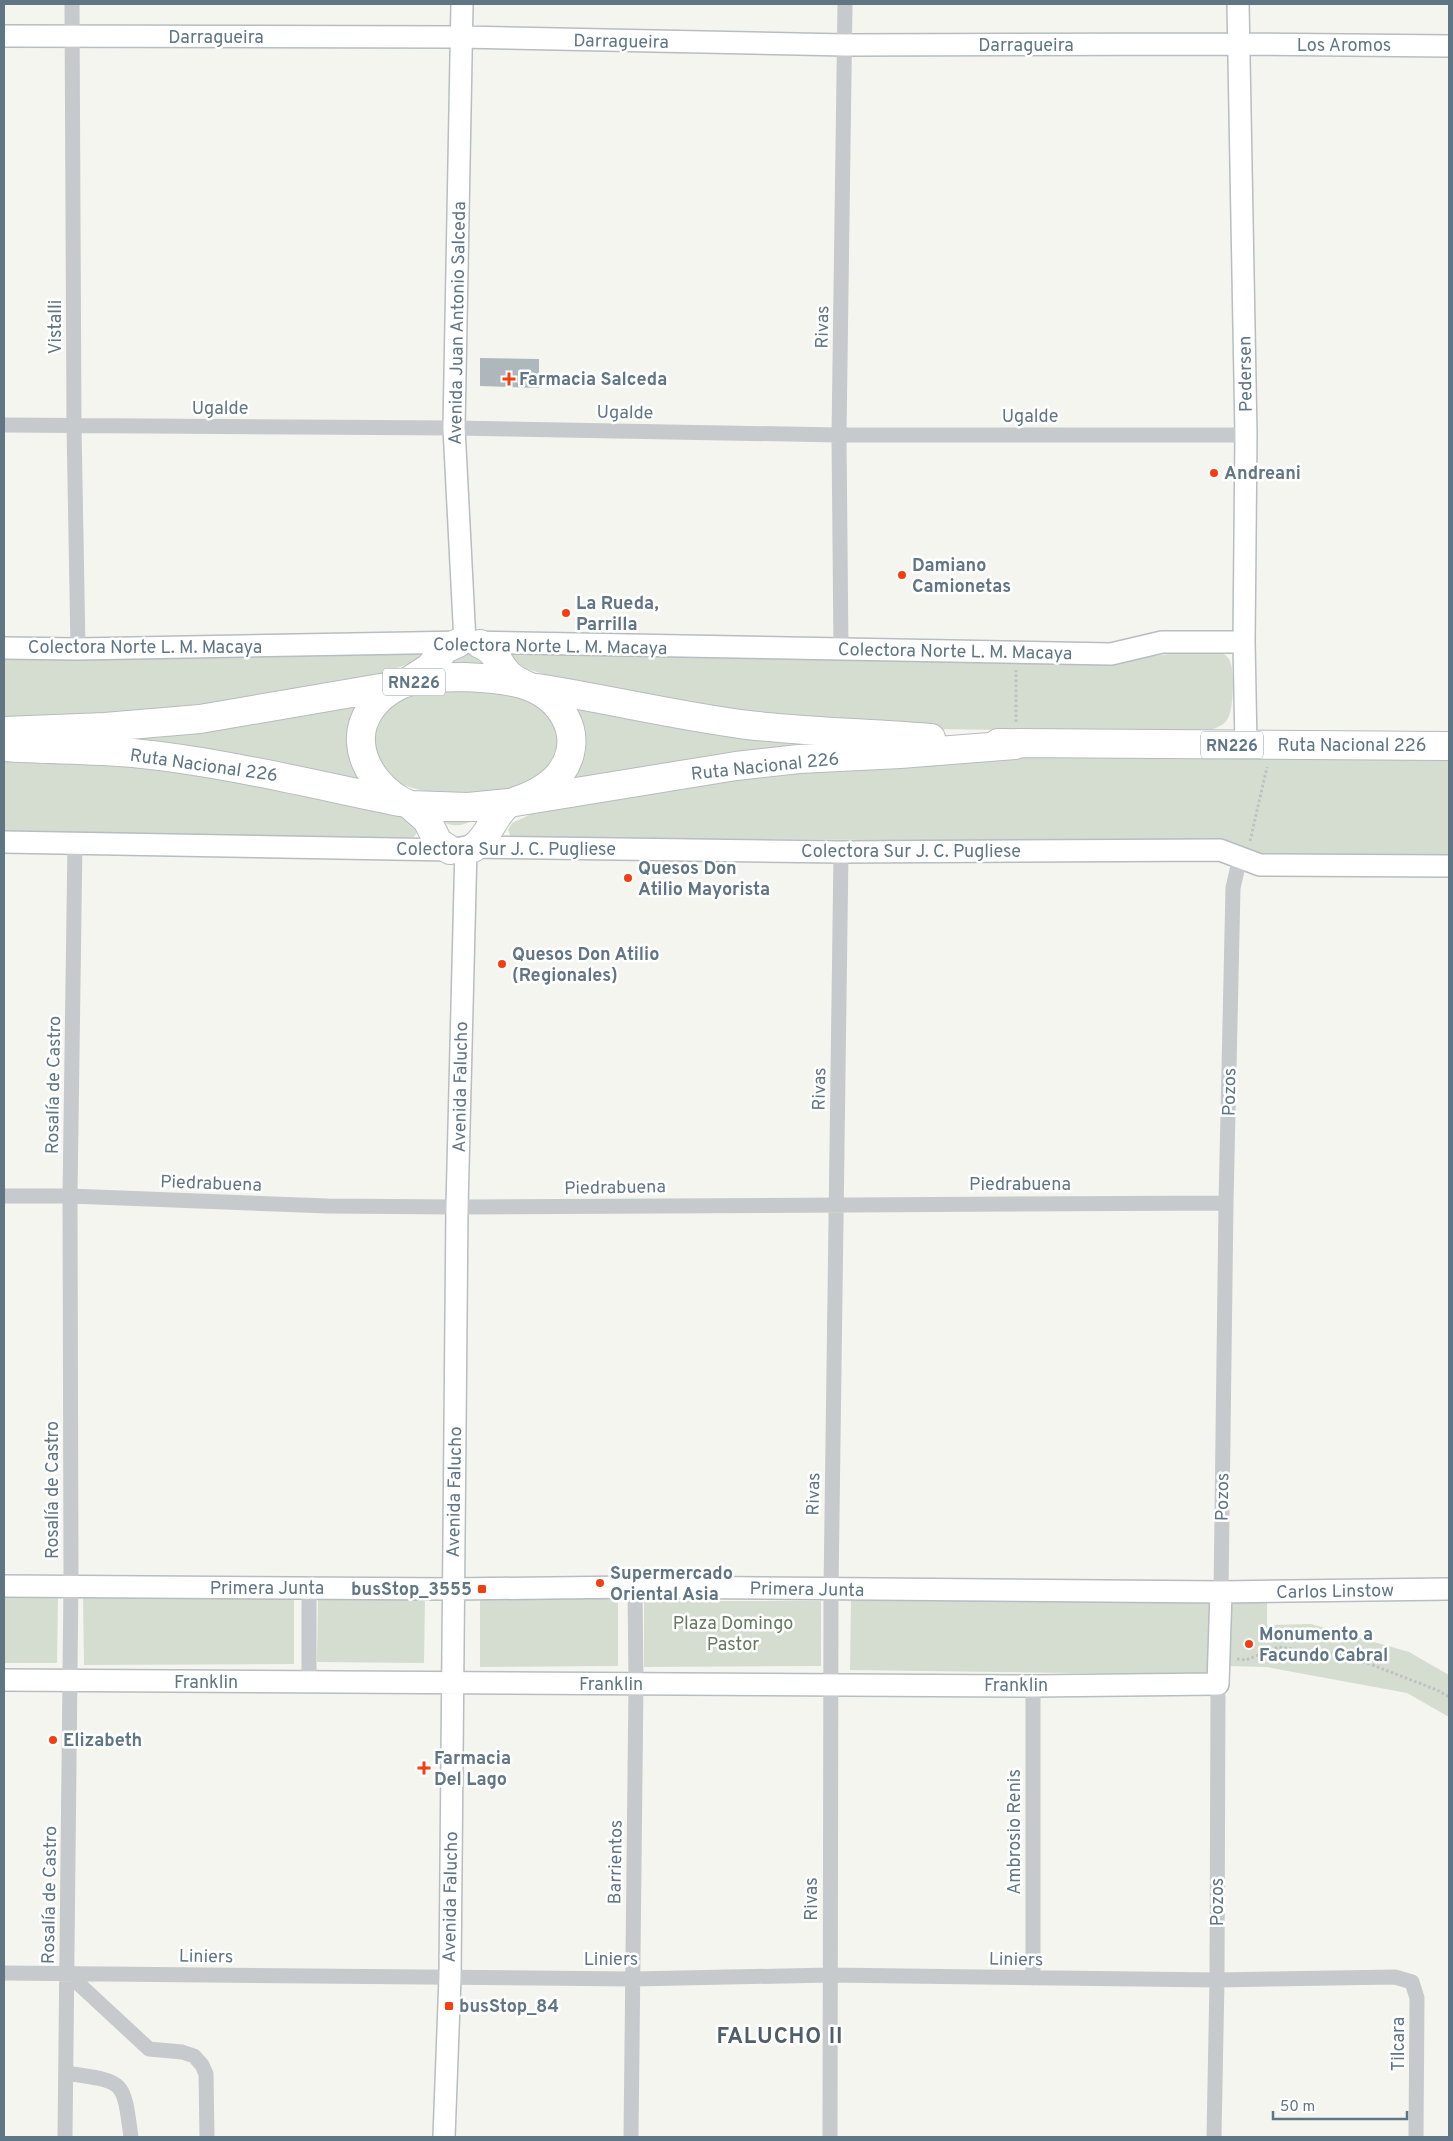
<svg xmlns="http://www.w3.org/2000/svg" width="1453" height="2141" font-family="Overpass,sans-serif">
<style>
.green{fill:#d5ddd0}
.building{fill:#aeb7bb}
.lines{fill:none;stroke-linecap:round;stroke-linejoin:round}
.secondary-casing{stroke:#b7bdc1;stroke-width:24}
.highway-casing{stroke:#b7bbbd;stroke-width:30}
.path{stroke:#bec1c2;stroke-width:3;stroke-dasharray:2.5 2.5;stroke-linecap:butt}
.street{stroke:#c6cacc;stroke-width:15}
.secondary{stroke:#fff;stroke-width:21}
.highway{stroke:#fff;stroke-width:28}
.poi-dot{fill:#f43d10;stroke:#fff;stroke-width:2}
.labels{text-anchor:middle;stroke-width:5;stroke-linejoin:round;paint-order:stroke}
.shield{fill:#fff;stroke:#909fa9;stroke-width:1}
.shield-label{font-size:16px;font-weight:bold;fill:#607684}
.street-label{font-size:18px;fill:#607684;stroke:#fff}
.poi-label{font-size:18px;font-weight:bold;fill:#607684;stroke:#fff;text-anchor:start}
.park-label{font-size:18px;fill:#667b60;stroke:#fff}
.district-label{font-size:22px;font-weight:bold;letter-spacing:1px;fill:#4f5e68;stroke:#fff}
</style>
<rect width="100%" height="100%" fill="#f5f5f0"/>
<!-- green -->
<path class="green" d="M1212,651c6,1 13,2 17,8 6,9 5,52 -2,61 -5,7 -14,9 -23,12l-284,-3 -132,-8 -238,-45 -23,-7 -17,-10 2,-7 601,10 55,-8z
M379,653l43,1 -4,6 -52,20 -110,23 -252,18v-66l353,1z
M469,654l16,8 3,6 -41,-5 13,-8z
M454,688c20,1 39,4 59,8 6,1 14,2 19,5 24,15 35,42 19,67 -4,6 -16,11 -22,15 -27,16 -106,15 -133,-2 -31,-20 -30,-68 5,-83 16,-7 36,-7 53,-10z
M568,698l329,46 -329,40z
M361,699l5,87 -287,-50z
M1073,756l376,4v95l-183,-1c-19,-3 -34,-10 -54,-12l-680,-4 -21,-1 -3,-7 4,-7 30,-14 96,-20 293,-30z
M4,758l148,7 250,48 16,18 -4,6 -7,1 -403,-3z
M435,817l39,3c-15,8 -25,7 -39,-3z
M4,1596l54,1 -1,66h-53z
M294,1597v67l-210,1 -1,-67z
M318,1597l107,1 -1,65 -107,-1z
M618,1598v68l-138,1v-68z
M851,1598l362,4 -2,73 -361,-5z
M1228,1599l39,1v25l44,-1 98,28 40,23v42l-42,-24 -141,-26 -40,-1z
M644,1601h177v65l-177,1z"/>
<!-- building -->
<path class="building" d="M480,358l59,1v29l-59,-2z"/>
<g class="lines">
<!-- secondary casing -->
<g class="secondary-casing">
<path id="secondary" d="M462,4l-8,424 11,214
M1238,4l8,431 -2,207 2,103
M4,36l457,1 384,8 393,-1 211,2
M4,648l74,1 387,-7 646,12 51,-12h82
M4,842l446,8 16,-3 375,5 379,-2 40,15 189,1
M4,1586l449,3 182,-2 586,5 228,-3
M4,1680l1029,6 185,-2 3,-92
M444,2137l6,-160 7,-770 9,-360"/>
</g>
<!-- highway casing -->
<g class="highway-casing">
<path id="highway" d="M480,644c17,7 16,17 28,30 5,5 11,8 18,11
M407,682l22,-14 16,-19 13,-6
M537,688c71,11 140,28 211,37 61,7 122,8 183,13
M4,731l101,-4 95,-8 198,-34
M998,743l451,3
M4,747c43,3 86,2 129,6 91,9 178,31 267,49
M516,801c24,-8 48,-22 54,-48 3,-12 1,-25 -5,-36 -20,-37 -64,-38 -100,-40 -19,0 -50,0 -67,9 -22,11 -39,32 -37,57 2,27 24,52 49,62l58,2 41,-4 227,-37 63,-7 101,-5 115,-9
M410,805l17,15 11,22 12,8
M473,848c17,-12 20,-33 36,-45"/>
</g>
<!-- path -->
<path class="path" d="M1016,722v-52
M1250,841l17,-74
M1237,1659l9,1 32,-13 71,9 88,34 12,7"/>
<!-- street -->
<path class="street" d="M72,4l2,421 4,224
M4,425l450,3 385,7h407
M841,650l-2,-215 6,-431
M4,1196h66l258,10 129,1 769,-4
M1221,1592l5,-389 7,-315 5,-22 8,-6
M309,1682v-94
M4,1973l629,6 197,-4 387,5 178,-3 17,5 5,16 -1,139
M67,1973l82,76 33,3 12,4 8,9 4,9 1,63
M1033,1978v-292
M66,2073c59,9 57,5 65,64
M65,2137l6,-557 -1,-384 5,-354
M631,2137l5,-453 -1,-97
M830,2137l1,-547 10,-738
M1214,2137l3,-157 1,-296"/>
<!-- secondary -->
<use href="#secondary" class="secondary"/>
<!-- highway -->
<use href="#highway" class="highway"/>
</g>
<!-- markers -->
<g class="poi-dot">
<path d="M506.5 371.5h5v5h5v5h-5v5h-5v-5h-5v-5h5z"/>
<circle cx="1214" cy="473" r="5"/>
<circle cx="902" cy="575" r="5"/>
<circle cx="566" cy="613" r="5"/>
<circle cx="628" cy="878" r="5"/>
<circle cx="502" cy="964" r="5"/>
<circle cx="600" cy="1583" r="5"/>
<rect x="477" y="1584" width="10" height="10" rx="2.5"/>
<circle cx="1249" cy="1644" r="5"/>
<circle cx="53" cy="1740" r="5"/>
<path d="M421.5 1760.5h5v5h5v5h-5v5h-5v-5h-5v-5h5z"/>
<rect x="444" y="2001" width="10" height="10" rx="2.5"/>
</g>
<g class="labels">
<!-- shield labels -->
<g class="shield">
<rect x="383" y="668.5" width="62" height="27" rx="4"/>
<rect x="1201" y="731.5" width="62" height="27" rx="4"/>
</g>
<g class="shield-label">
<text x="414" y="688">RN226</text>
<text x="1232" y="751">RN226</text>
</g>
<!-- street labels -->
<g class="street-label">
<text x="216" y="43">Darragueira</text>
<text transform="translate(621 41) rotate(1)" y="6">Darragueira</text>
<text x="1026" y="51">Darragueira</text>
<text x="1344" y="51">Los Aromos</text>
<text transform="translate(457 323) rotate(-89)" y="6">Avenida Juan Antonio Salceda</text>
<text transform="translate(55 327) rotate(-90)" y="6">Vistalli</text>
<text transform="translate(822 327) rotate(-89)" y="6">Rivas</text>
<text transform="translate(1245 374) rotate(-91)" y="6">Pedersen</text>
<text x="220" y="414">Ugalde</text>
<text transform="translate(625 412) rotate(1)" y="6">Ugalde</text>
<text x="1030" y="422">Ugalde</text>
<text transform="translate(550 646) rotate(1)" y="6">Colectora Norte L. M. Macaya</text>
<text x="145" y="653">Colectora Norte L. M. Macaya</text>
<text transform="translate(955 651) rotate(1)" y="6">Colectora Norte L. M. Macaya</text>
<text x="1352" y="751">Ruta Nacional 226</text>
<text transform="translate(204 765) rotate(8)" y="6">Ruta Nacional 226</text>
<text transform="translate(765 766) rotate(-6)" y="6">Ruta Nacional 226</text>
<text x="506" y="855">Colectora Sur J. C. Pugliese</text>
<text x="911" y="857">Colectora Sur J. C. Pugliese</text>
<text transform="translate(53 1085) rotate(-89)" y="6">Rosalía de Castro</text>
<text transform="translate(460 1087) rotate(-89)" y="6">Avenida Falucho</text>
<text transform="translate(819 1089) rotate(-89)" y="6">Rivas</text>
<text transform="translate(1229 1092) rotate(-89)" y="6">Pozos</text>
<text transform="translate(211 1183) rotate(2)" y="6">Piedrabuena</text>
<text x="1020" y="1190">Piedrabuena</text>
<text transform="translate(615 1187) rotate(-1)" y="6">Piedrabuena</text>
<text transform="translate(52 1490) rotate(-90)" y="6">Rosalía de Castro</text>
<text transform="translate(454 1492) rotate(-89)" y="6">Avenida Falucho</text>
<text transform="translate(813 1494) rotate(-89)" y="6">Rivas</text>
<text transform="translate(1222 1497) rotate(-89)" y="6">Pozos</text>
<text x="267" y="1594">Primera Junta</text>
<text transform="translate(807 1589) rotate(1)" y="6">Primera Junta</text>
<text transform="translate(1335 1591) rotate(-1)" y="6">Carlos Linstow</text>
<text x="206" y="1688">Franklin</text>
<text x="611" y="1690">Franklin</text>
<text x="1016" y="1691">Franklin</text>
<text transform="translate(1014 1832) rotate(-90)" y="6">Ambrosio Renis</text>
<text transform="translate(615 1862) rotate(-89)" y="6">Barrientos</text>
<text transform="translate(49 1895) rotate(-89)" y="6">Rosalía de Castro</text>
<text transform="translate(450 1897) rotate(-89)" y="6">Avenida Falucho</text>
<text transform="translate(811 1899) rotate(-90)" y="6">Rivas</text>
<text transform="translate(1217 1902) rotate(-90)" y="6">Pozos</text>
<text transform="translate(206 1956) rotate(1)" y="6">Liniers</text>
<text x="611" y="1965">Liniers</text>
<text transform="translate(1016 1959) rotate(1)" y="6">Liniers</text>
<text transform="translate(1398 2044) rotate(-90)" y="6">Tilcara</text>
</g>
<!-- poi labels -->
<g class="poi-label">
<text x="519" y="385">Farmacia Salceda</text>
<text x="1224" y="479">Andreani</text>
<text x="912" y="571">Damiano<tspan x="912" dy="21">Camionetas</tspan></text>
<text x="576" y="609">La Rueda,<tspan x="576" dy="21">Parrilla</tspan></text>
<text x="638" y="874">Quesos Don<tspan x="638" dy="21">Atilio Mayorista</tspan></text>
<text x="512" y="960">Quesos Don Atilio<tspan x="512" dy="21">(Regionales)</tspan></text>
<text x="610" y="1579">Supermercado<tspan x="610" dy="21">Oriental Asia</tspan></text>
<text x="472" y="1595" text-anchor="end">busStop_3555</text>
<text x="1259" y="1640">Monumento a<tspan x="1259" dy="21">Facundo Cabral</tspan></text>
<text x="63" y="1746">Elizabeth</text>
<text x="434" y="1764">Farmacia<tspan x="434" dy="21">Del Lago</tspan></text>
<text x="459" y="2012">busStop_84</text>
</g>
<!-- park labels -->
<g class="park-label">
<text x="733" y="1629">Plaza Domingo<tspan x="733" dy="21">Pastor</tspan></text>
</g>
<!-- district labels -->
<g class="district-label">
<text x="780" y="2043">FALUCHO II</text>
</g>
</g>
<!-- border -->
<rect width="1453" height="2141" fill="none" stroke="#607684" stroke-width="10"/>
<!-- scale -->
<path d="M1273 2111v8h134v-8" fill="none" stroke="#607684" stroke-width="2.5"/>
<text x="1280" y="2111" font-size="15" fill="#607684" stroke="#ffffff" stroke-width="4" paint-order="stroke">50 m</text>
</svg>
